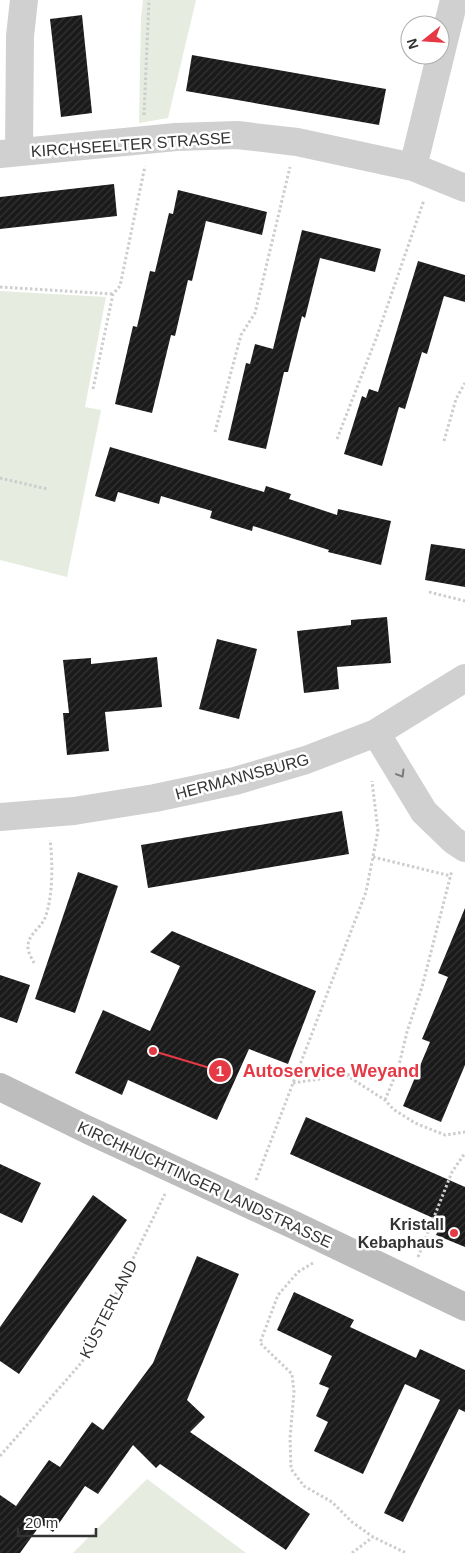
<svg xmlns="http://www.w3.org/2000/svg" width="465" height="1553" font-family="Arial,sans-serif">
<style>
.green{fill:#e6ecdf}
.building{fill:url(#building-hatch)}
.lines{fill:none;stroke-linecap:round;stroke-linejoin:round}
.path{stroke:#cdcdcd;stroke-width:3;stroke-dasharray:2.5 2.5;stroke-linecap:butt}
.street{stroke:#d0d0d0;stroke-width:28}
.secondary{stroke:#bdbdbd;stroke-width:28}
.oneway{stroke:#7a7a7a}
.poi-dot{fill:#e63946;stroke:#fff;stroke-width:2}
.labels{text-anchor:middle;stroke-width:5;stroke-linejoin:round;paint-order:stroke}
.street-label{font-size:16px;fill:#333;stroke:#fff}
.poi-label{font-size:16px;font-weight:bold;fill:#333;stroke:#fff;text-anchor:end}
.leader{fill:none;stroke:#e63946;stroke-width:2}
.callout-dot{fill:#e63946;stroke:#fff;stroke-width:2}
.mark-label{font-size:15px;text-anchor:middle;font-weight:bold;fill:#fff}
.callout-label{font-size:18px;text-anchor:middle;font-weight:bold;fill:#e63946;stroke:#fff;stroke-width:5;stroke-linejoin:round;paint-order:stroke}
</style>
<defs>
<pattern id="building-hatch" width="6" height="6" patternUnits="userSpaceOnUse" patternTransform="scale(1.25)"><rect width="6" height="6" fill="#1a1a1a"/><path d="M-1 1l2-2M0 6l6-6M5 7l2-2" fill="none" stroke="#333"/></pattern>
</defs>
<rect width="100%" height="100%" fill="#fff"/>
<!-- green -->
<path class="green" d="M143,0h53l-28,118 -29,5 2,-104z
M0,291l106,6 -21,110 16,3 -34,167 -67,-17z
M147,1479l99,74h-173z"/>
<!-- building -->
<path class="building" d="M82,15l10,98 -31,4 -11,-98z
M192,55l194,34 -7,36 -193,-34z
M114,184l3,32 -117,13v-32z
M178,190l89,22 -5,23 -56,-14 -14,60 -4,-1 -13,56 -4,-1 -19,78 -37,-9 18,-78 4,1 13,-56 5,1 14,-59 4,1z
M302,230l79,19 -6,23 -55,-14 -15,60 -3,-2 -14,56h-4l-18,77 -38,-9 18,-77 4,1 5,-20 18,5z
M418,261l47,14v27l-21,-6 -17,58 -5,-2 -17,57 -6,-2 -17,59 -38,-12 18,-58 4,2 3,-9 9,3z
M110,447l154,45 2,-6 25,8 -2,5 48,16 1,-6 53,12 -10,44 -53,-13 1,-2 -76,-24 -1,5 -42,-13 2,-7 -51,-15 -2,8 -41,-12 -3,10 -20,-6z
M431,544l34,5v38l-40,-7z
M387,617l4,46 -54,4 2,22 -35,4 -7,-62 54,-6v-5z
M217,639l40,10 -18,70 -40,-10z
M157,657l5,50 -57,5 4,39 -42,4 -4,-42h6l-6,-53 28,-2v6z
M342,811l7,43 -201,34 -7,-43z
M78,872l40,14 -43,127 -40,-14z
M465,908v157l-24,57 -38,-16 27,-64 -8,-3 26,-62 -10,-4z
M172,931l144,60 -28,73 -39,-15 -32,71 -89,-40 -6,15 -47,-22 28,-63 47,21 30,-65 -30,-14z
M0,975l30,10 -13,38 -17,-6z
M306,1117l159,70v60l-29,-12 6,-13 -152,-68z
M0,1164l41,19 -19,40 -22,-10z
M93,1195l34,25 -108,154 -19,-13v-34z
M197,1256l42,18 -52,126 18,17 -15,15 120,82 -24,36 -126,-86 -4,4 -23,-23 -35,49 -13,-8 -32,46 -12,-8 -21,29h-20v-58l16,11 33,-46 11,7 32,-45 11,8 50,-67z
M294,1292l60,28 -4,7 66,31 4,-9 45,21v42l-6,-3 -56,113 -19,-9 56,-113 -35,-16 -42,90 -49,-23 14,-29 -12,-6 13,-28 -10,-4 13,-28 -55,-26z"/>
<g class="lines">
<!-- path -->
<path class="path" d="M144,115l5,-115
M0,287l113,7
M93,389l20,-95 7,-8 25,-120
M215,432l26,-97 14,-22 35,-146
M337,439l40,-103 47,-136
M444,441l12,-42 9,-16
M0,478l47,11
M429,592l36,9
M373,857l78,19
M34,963c-2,-4 -6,-11 -6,-15 -1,-13 12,-19 17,-30 8,-21 8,-56 5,-78
M346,1075l39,25 8,9 22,14 30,12 20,-3
M293,1083l53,-8 51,-6
M385,1100l13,-31 9,-37 15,-45 30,-117
M256,1180l110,-288 12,-61 -6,-50
M418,1257l34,-85 13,-19
M313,1263l-15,9 -20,23 -18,48 32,31 2,18 -4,46 1,31 13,17 28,16 20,20 21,15 33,16
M0,1456l82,-94 83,-168
M352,1553l21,-16"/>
<!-- street -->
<path class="street" d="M19,152l1,-116 4,-36
M0,154l176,-17 61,-2 60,7 116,25 52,21
M413,167l41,-167
M376,733l48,79 29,28 12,8
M0,817l74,-6 81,-13 80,-17 71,-21 70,-27 89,-55"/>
<!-- secondary -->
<path class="secondary" d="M0,1087l88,43 206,95 171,82"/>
</g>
<!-- one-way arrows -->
<defs><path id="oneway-chevron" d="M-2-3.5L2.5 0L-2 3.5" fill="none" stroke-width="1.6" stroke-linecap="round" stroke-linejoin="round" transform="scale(1.25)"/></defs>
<use class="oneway" href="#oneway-chevron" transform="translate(401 774) rotate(59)"/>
<!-- markers -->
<circle class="poi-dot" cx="454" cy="1233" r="5"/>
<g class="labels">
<!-- street labels -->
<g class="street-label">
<text transform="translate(131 144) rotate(-4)" y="6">KIRCHSEELTER STRASSE</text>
<text transform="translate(242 776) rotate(-15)" y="6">HERMANNSBURG</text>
<text transform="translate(205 1184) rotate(25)" y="6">KIRCHHUCHTINGER LANDSTRASSE</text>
<text transform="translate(108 1309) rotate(-63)" y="6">KÜSTERLAND</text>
</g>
<!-- poi labels -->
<g class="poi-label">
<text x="444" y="1230">Kristall<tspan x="444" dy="18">Kebaphaus</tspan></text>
</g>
</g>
<!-- callouts -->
<path class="leader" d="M153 1051L220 1071"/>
<g class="callout-dot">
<circle cx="153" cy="1051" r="5"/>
<circle cx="220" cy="1071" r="12"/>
</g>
<g class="mark-label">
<text x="220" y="1076">1</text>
</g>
<g class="callout-label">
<text x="331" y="1077">Autoservice Weyand</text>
</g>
<!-- north arrow -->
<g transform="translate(425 40) rotate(253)"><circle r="24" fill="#ffffff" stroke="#adadad"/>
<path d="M0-4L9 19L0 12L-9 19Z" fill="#e63946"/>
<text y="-8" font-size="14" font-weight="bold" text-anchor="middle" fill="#333333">N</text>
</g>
<!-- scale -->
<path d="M18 1528v8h78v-8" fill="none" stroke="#333333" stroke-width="2.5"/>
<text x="25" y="1528" font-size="15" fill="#333333" stroke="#ffffff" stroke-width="4" paint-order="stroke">20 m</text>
</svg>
